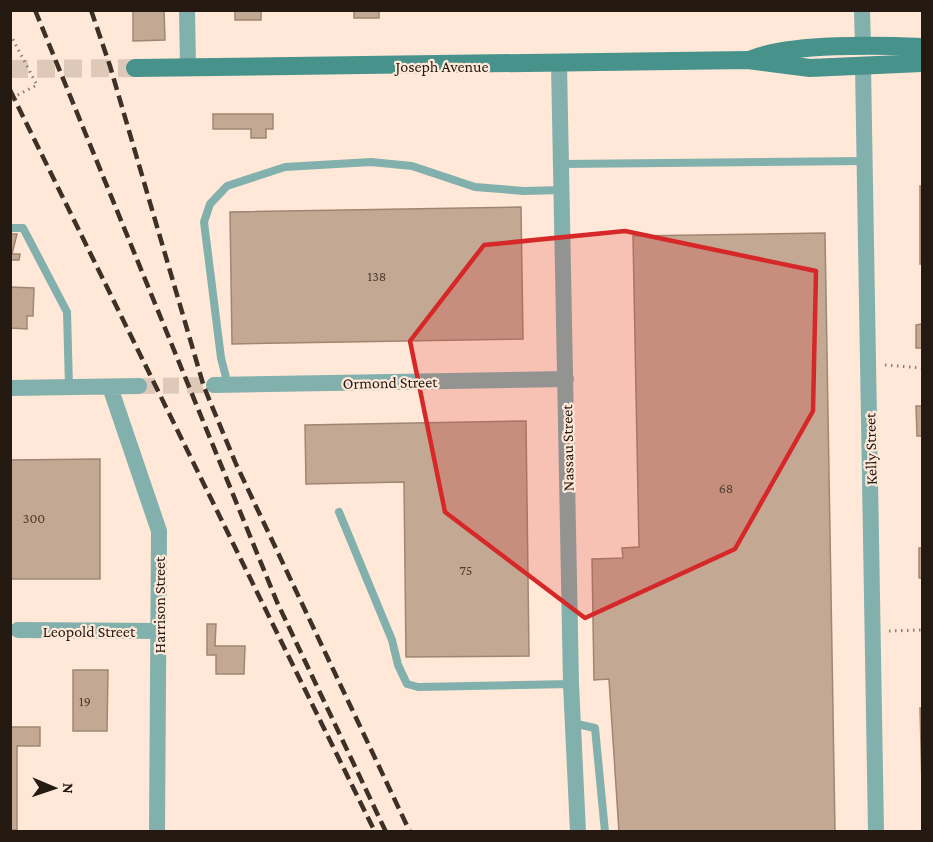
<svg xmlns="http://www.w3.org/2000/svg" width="933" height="842" font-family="'Crimson Pro',serif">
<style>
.building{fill:#c3a894;stroke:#a08672;stroke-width:1.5}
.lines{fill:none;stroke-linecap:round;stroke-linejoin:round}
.minor-tunnel{stroke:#dec9b9;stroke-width:16;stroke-dasharray:16 8;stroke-linecap:butt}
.secondary-tunnel{stroke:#dec9b9;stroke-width:18;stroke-dasharray:18 9;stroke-linecap:butt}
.path{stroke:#8e7e71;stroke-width:3;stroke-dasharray:1.5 4.5;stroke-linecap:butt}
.service{stroke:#82b0ac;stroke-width:8}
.minor{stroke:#82b0ac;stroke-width:16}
.secondary{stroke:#48928c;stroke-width:18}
.rail{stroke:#3c3027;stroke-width:4.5;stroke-dasharray:12 6;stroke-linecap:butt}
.marked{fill:#d62828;fill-opacity:0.2;stroke:#d62828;stroke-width:4.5;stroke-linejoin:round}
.labels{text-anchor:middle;stroke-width:4.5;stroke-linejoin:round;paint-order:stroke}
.number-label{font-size:14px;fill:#4c3e32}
.street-label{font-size:16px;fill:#241a12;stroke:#ffe8d7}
</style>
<rect width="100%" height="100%" fill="#ffe8d7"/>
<!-- building -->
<path class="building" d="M133,10h31l1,30 -32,1z
M235,10h26v10h-26z
M354,10h25v8h-25z
M213,114h60v15h-7v9h-15v-9h-38z
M920,186h2v78h-2z
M521,207l2,132 -291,5 -2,-132z
M825,233l10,599h-216l-10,-153 -15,1 -2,-121 31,-1 -1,-10 17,-1 -6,-311z
M10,234h7l-5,20h8l-1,6h-9z
M10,287l24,1 -1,28h-6v13l-17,-1z
M916,325l6,-1v24h-6z
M916,406h6v30h-5z
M526,421l3,235 -123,1 -2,-175 -98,2 -1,-59z
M100,459v120h-90v-119z
M919,548h3v30h-3z
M207,624h9l-1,22h30l-1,28h-28v-19h-9z
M73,670h35l-1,61h-34z
M920,708h2v78z
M10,727h30v19h-23v84h-7z"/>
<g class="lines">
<!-- minor-tunnel -->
<path class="minor-tunnel" d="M139,386l75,-1"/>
<!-- secondary-tunnel -->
<path class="secondary-tunnel" d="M10,69l125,-1"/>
<!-- path -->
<path class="path" d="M10,34l27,51 -27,14
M10,165h1
M885,365l37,3
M889,631l33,-1"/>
<!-- service -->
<path class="service" d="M563,164l302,-3
M10,228h13l44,84 2,75
M228,385l-7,-27 -17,-136 6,-18 17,-18 58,-19 86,-5 41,4 63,21 49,4 39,-1
M339,512l53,128 6,25 9,19 11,3 153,-3
M572,723l23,5 10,104"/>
<!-- minor -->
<path class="minor" d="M187,10l1,57
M862,10l1,37
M559,64l12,620 7,148
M863,67l13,765
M214,385l352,-6
M110,387l49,144 -2,301
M10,388l129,-2
M18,630l141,1"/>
<!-- secondary -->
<path class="secondary" d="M752,59c38,-16 128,-14 170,-12
M135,68l613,-8 62,8 112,-5"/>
<!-- rail -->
<path class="rail" d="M35,10l242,592 109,230
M91,10l19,56 94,321 32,77 174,368
M10,90l365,742"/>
</g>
<!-- marked area -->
<path class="marked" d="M625,231l191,40 -3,140 -78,138 -150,69 -140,-106 -35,-171 74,-96z"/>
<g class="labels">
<!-- number labels -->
<g class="number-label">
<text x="377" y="281">138</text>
<text x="726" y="493">68</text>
<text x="34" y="523">300</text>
<text x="466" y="575">75</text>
<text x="85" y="706">19</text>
</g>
<!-- street labels -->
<g class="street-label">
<text x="442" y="72">Joseph Avenue</text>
<text transform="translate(390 382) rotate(-1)" y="6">Ormond Street</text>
<text transform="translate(567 448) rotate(-91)" y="6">Nassau Street</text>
<text transform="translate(870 449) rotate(-91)" y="6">Kelly Street</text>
<text transform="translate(159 605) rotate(-90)" y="6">Harrison Street</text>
<text x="89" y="637">Leopold Street</text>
</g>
</g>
<!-- border -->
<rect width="933" height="842" fill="none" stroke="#241a12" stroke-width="24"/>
<!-- north arrow -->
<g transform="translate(54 788) rotate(92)" stroke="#ffe8d7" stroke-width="4.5" paint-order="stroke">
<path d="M0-4.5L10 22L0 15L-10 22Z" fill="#241a12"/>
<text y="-9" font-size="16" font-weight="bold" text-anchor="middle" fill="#241a12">N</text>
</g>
</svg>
